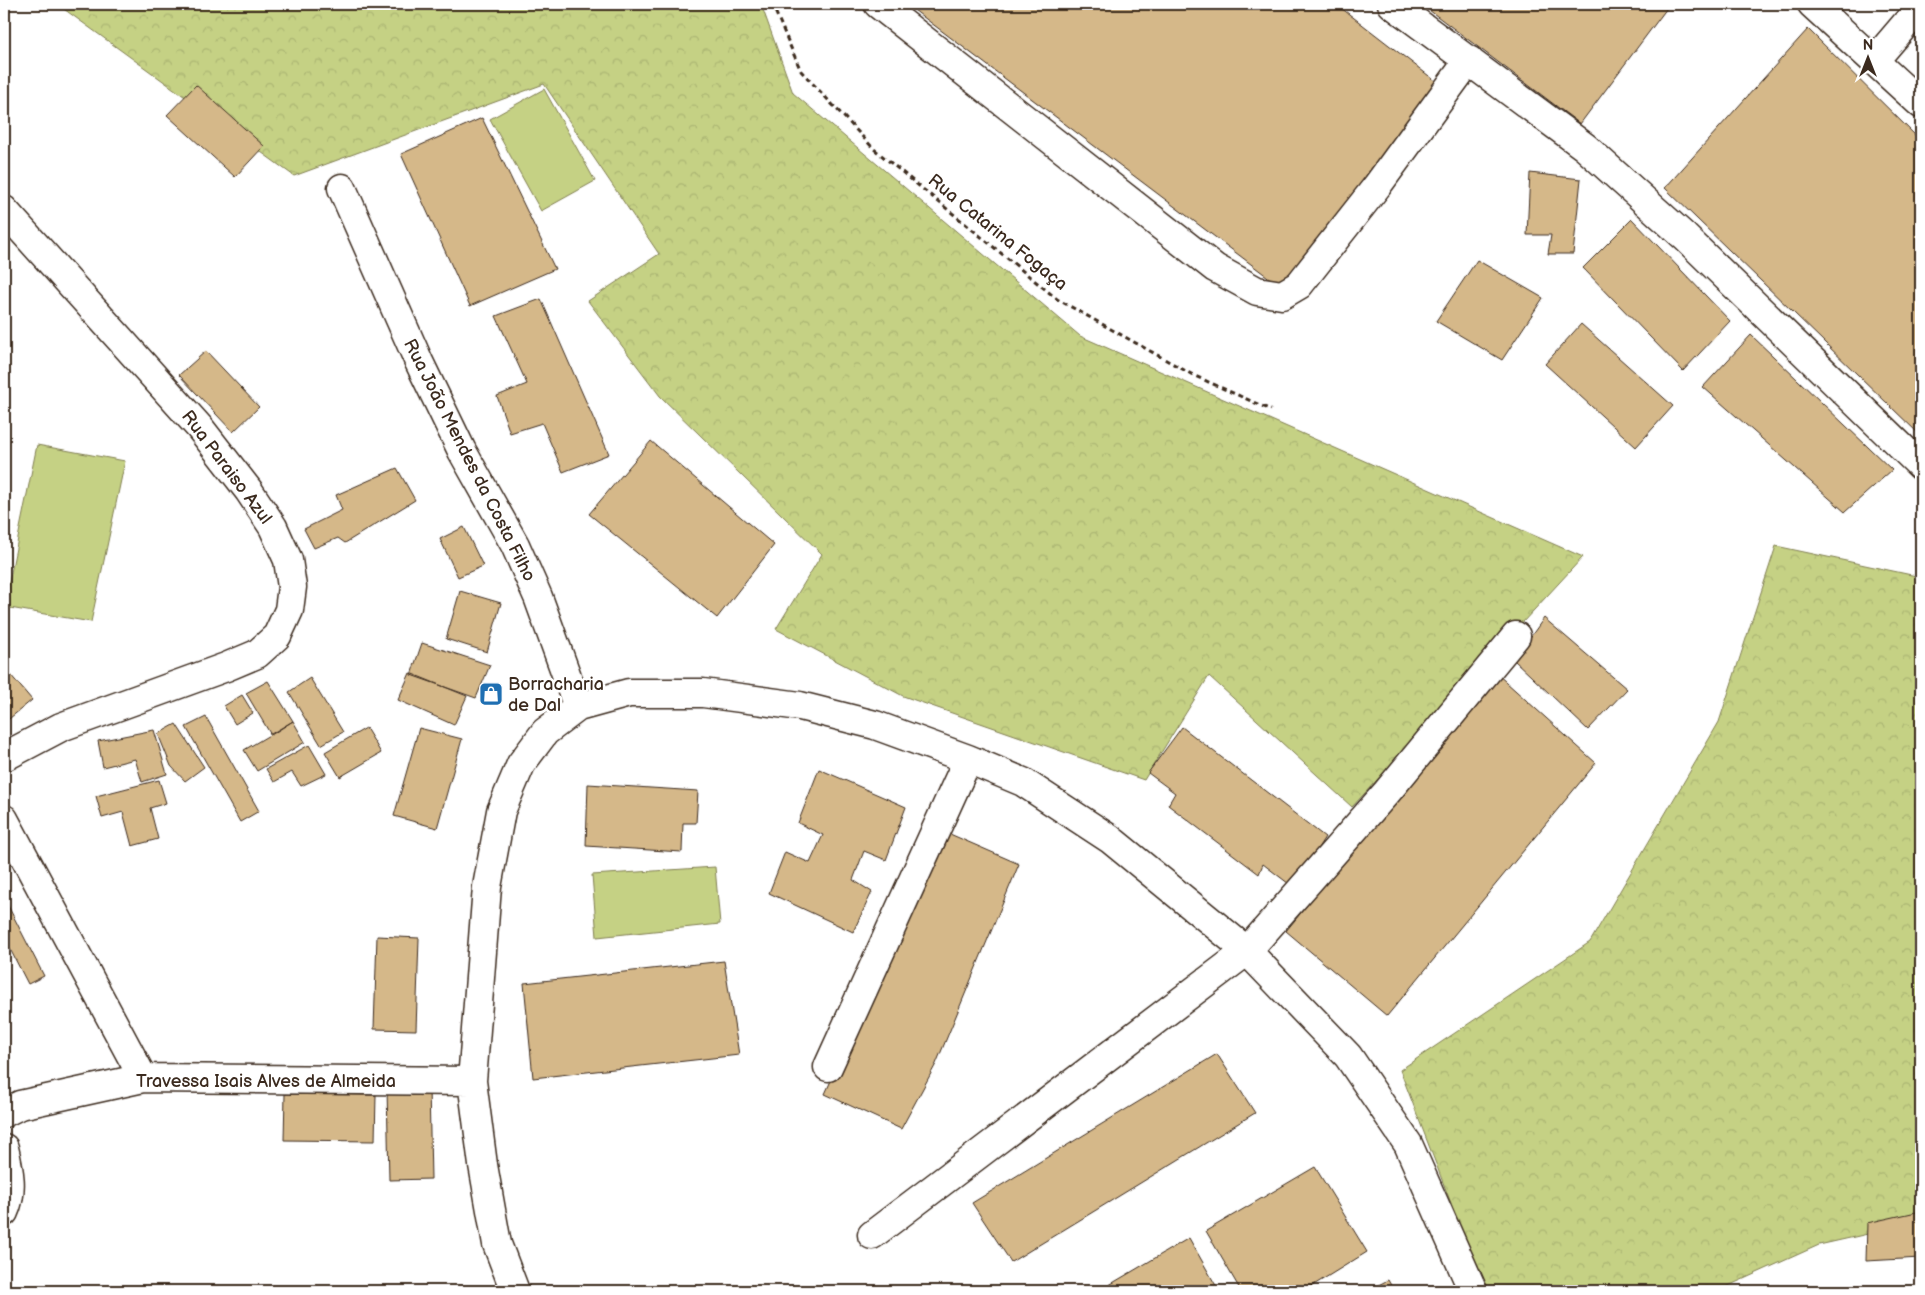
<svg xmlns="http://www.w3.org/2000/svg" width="1925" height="1295" font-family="'Balsamiq Sans',sans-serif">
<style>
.forest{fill:url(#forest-crowns);stroke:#807e51}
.garden{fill:#c5d184;stroke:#807e51}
.building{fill:#d5b889;stroke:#3b2a1e}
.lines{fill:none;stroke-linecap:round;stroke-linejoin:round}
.minor-casing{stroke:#3b2a1e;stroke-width:31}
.path{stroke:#3b2a1e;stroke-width:3;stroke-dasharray:5 4;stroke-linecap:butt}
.minor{stroke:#fff;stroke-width:28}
.labels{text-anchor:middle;stroke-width:5;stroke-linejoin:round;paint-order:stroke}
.street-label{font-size:18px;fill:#3b2a1e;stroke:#fff}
.poi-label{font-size:18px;fill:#3b2a1e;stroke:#fff;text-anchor:start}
</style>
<defs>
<pattern id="forest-crowns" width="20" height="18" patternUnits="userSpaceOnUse" patternTransform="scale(1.25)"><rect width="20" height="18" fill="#c5d184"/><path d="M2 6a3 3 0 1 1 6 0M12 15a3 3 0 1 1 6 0" fill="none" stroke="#aab472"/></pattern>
</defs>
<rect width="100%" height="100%" fill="#fff"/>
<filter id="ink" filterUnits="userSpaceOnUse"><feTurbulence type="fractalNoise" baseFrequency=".02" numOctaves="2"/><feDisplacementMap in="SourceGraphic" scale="10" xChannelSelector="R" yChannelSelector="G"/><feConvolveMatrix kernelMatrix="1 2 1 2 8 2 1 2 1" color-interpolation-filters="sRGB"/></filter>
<g filter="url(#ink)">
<!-- forest -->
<path class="forest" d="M57,4h704l32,89 287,243 503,221 -231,250 -143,-131 -65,104 -241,-84 -127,-67 46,-75 -162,-158 -72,-95 71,-47 -115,-170 -250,92z
M1776,546l145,31v645l-102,23 -102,46h-236l-19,-59 -62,-162 190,-128 129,-220z"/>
<!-- garden -->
<path class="garden" d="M544,89l51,92 -54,30 -51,-92z
M37,445l88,16 -34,161 -87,-15z
M715,867l5,57 -123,13 -5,-62z"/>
<!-- building -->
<path class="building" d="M906,4h430l106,82 -162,200z
M1421,4h249l-90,120z
M1808,29l113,112v295l-256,-248z
M196,85l68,61 -29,31 -68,-62z
M482,118l73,151 -85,37 -69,-152z
M1530,173l51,6 -8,75h-25l3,-19h-24z
M1632,219l98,102 -47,50 -100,-103z
M1477,260l66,38 -41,62 -66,-39z
M541,299l68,155 -46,18 -21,-49 -32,10 -13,-37 30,-12 -31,-68z
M1581,324l92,82 -37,41 -91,-83z
M1751,335l141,135 -47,42 -142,-125z
M206,351l53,56 -26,25 -54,-57z
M651,441l123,104 -57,73 -128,-104z
M397,468l18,32 -70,43 -7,-5 -24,10 -10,-19 38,-19 -6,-15z
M464,527l19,39 -25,11 -18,-38z
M460,591l41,12 -14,49 -41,-13z
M1544,618l83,71 -39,41 -74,-70z
M422,643l68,22 -14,33 -65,-23z
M4,667l28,33 -28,23z
M410,673l57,23 -13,29 -56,-25z
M1496,673l100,90 -209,253 -101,-85z
M310,678l33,54 -22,13 -32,-53z
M268,681l25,40 -22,14 -25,-42z
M242,695l11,18 -18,11 -11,-18z
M206,717l53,94 -19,11 -54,-95z
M293,721l12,21 -48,29 -13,-21z
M176,724l28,43 -19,14 -14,-15 -13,-32z
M1182,727l143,110 -32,50 -30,-23 -4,10 -91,-69 7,-12 -27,-20z
M366,728l15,25 -41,24 -15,-25z
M419,728l43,11 -25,89 -43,-12z
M154,730l13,44 -25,8 -7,-23 -32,8 -5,-26z
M309,745l17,29 -25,12 -9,-14 -18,10 -8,-13z
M819,769l87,38 -20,53 -22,-9 -11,29 19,12 -19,40 -84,-39 16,-41 25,11 13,-28 -25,-12z
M159,780l7,23 -16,5 8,31 -26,7 -9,-34 -21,6 -6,-22z
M588,784l110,7 -2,32h-13l-1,29 -96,-6z
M943,831l76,33 -83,200 -35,65 -76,-35z
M4,898l40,78 -16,8 -18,-35 -6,3z
M377,936l42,2 -3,92 -42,-1z
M724,961l15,94 -206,23 -9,-95z
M1217,1054l38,59 -244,149 -39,-59z
M429,1088l2,91 -42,1 -2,-91z
M285,1094l91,1 -1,46 -91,-1z
M1315,1167l52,85 -63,39h-63l-35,-60z
M1921,1211v47l-55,3 1,-38z
M1189,1238l30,53h-120z
M1388,1280l6,11h-27z"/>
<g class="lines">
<!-- minor casing -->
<g class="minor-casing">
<path id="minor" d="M878,4l337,264 42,23 25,4 17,-10 78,-99 92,-126
M1392,4l193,143 100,90 236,229
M1812,4l109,100
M1875,60l46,-54
M342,188l77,174 43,89 53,94 23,52 40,110
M4,210l196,218 49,63 24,36 15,33 4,27 -3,23 -12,26 -20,18 -31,13 -165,60 -57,30
M4,819l139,259
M828,1067l140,-308
M4,1113l16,-8 123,-27 329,3
M4,1148c5,21 10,43 0,64
M872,1235l375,-284 140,-159 129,-156
M515,1291l-18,-47 -14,-79 -11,-84 15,-194 14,-76 20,-47 24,-32 33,-25 51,-14h74l97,13 75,19 93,34 55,23 87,57 137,112 101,105 60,88 65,147"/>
</g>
<!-- path -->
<path class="path" d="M772,4l29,67 73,78 183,150 136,76 78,35"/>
<!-- minor -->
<use href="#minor" class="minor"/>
</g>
</g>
<!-- icons -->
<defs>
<g id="shop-square" transform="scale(1.25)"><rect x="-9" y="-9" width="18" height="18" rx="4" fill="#1f6fb2" stroke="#fff"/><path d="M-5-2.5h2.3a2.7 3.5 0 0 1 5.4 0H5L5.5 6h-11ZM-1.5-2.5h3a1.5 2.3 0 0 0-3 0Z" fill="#fff"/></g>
</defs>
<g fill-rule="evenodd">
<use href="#shop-square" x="491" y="694"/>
</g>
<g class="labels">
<!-- street labels -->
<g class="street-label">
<text transform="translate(998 232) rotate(39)" y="6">Rua Catarina Fogaça</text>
<text transform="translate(470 460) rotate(63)" y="6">Rua João Mendes da Costa Filho</text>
<text transform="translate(227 467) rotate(53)" y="6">Rua Paraiso Azul</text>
<text x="266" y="1087">Travessa Isais Alves de Almeida</text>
</g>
<!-- poi labels -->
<g class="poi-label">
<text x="508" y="690">Borracharia<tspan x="508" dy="21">de Dal</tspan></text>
</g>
</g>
<!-- margin -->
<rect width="1925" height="1295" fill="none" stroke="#fff" stroke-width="20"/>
<rect x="10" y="10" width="1905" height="1275" fill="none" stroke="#3b2a1e" stroke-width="2" filter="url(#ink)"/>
<!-- north arrow -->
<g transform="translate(1868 58)" stroke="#ffffff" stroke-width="4" paint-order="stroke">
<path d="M0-4L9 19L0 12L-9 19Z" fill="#3b2a1e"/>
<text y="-8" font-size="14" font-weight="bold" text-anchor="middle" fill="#3b2a1e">N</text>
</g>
</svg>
